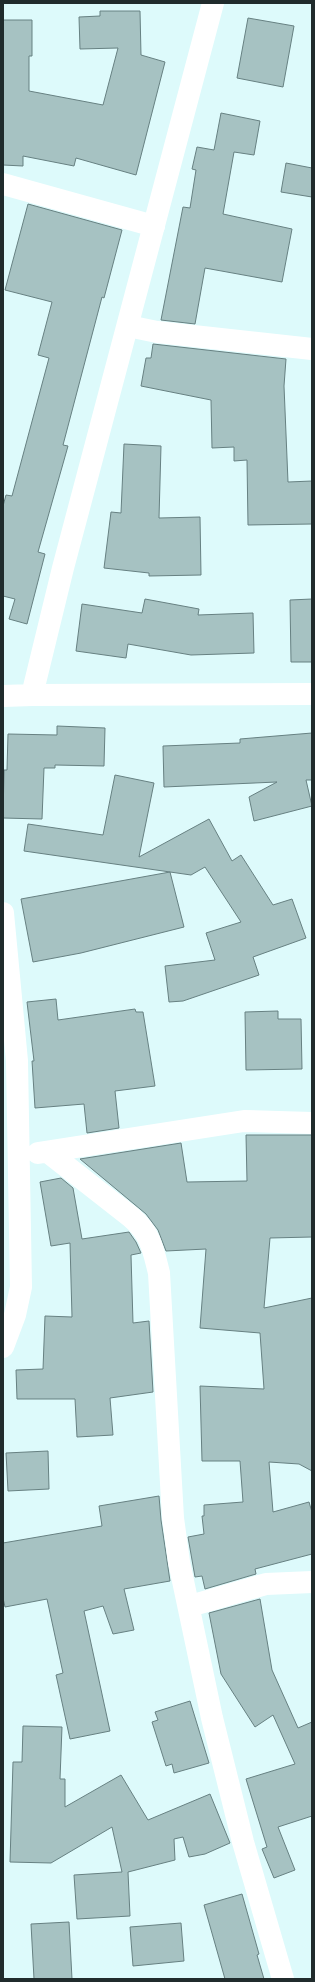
<svg xmlns="http://www.w3.org/2000/svg" width="315" height="1982" font-family="'IBM Plex Serif',serif">
<style>
.building{fill:#a6c2c2;stroke:#678182}
.lines{fill:none;stroke-linecap:round;stroke-linejoin:round}
.minor{stroke:#fff;stroke-width:22}
.major{stroke:#fff;stroke-width:22}
</style>
<rect width="100%" height="100%" fill="#ddfafb"/>
<!-- building -->
<path class="building" d="M100,11h40l1,44 24,7 -29,113 -60,-17 -2,8 -51,-10v10l-20,-1v-145h29v36h-3v35l74,14 15,-57 -38,1 -1,-32 21,-1z
M248,18l46,8 -11,61 -46,-9z
M221,113l39,8 -6,34 -20,-3 -11,62 69,15 -10,53 -77,-14 -10,56 -34,-4 22,-113 7,1 6,-38 -4,-1 5,-22 17,3z
M286,163l26,5v29l-31,-5z
M28,204l94,26 -18,68 -2,-1 -39,148 5,1 -30,106 7,2 -18,70 -18,-5 6,-20 -12,-3v-90l3,-11 6,1 37,-138 -11,-3 14,-53 -47,-12z
M153,344l133,15 -2,27 4,96 24,-1v43l-64,1 -1,-65 -13,1v-14l-22,1 -1,-48 -70,-14 5,-28h5z
M124,444l37,2 -2,72 41,-1 1,58 -52,1v-3l-45,-5 7,-56 10,1z
M145,599l54,10 -1,6 55,-2 1,40 -63,2 -63,-11 -2,14 -50,-7 6,-47 60,9z
M312,599v63h-21l-1,-62z
M57,726l48,2 -1,38 -49,-1v3h-11l-2,51 -39,-1 1,-48h3l1,-36 49,1z
M312,733v47h-6l6,26 -58,15 -5,-24 28,-15 -113,5 -1,-41 77,-3v-4z
M115,775l39,8 -15,74 70,-38 23,42 9,-6 32,50 19,-6 14,39 -53,19 6,18 -76,26 -14,1 -4,-36 50,-6 -9,-27 35,-11 -36,-55 -14,8 -167,-24 4,-27 75,11z
M170,872l14,55 -103,26 -48,9 -12,-63z
M56,999l2,21 77,-11 1,3h7l12,74 -40,5 4,37 -32,5 -3,-29 -49,4 -3,-47h2l-7,-59z
M278,1011v8h23l1,50 -56,1 -1,-58z
M246,1135h66v102l-42,1 -6,70 48,-10v173l-13,-7 -30,-2 4,50 36,-10 3,10v42l-57,15 1,5 -51,15 -3,-13 -7,1 -7,-40 16,-3 -2,-18h2v-11l39,-3 -3,-41h-38l-2,-75 64,3 -4,-56 -60,-5 6,-79 -40,2 -8,-21 -12,-16 -66,-55 101,-16 6,39 60,-1z
M61,1178l12,10 9,51 47,-7 7,10 5,11 -10,2 2,68 16,-2 4,71 -43,6 3,37 -36,2 -2,-38h-58l-1,-29 27,-1 2,-53 27,1 -2,-74 -19,3 -11,-64z
M48,1451l1,38 -41,2 -2,-38z
M159,1496l2,24 9,61 -46,8 10,41 -21,4 -10,-28 -19,5 26,120 -40,8 -14,-64 7,-2 -16,-74 -42,8 -2,-9v-55l99,-17 -3,-20z
M260,1599l12,71 26,58 14,-6v94l-34,11 17,43 -21,8 -12,-29 5,-2 -21,-68 49,-15 -22,-49 -18,12 -34,-53 -12,-61z
M190,1701l19,62 -35,10 -2,-9 -6,2 -14,-44 6,-2 -3,-8z
M23,1726l39,1 -2,52h5v28l56,-32 27,45 62,-26 20,49 -25,11 -16,3 -6,-20 -9,2 1,21 -47,12 2,44 -53,3 -3,-44 48,-3 -10,-45 -61,36 -41,-1 3,-100h9z
M242,1894l17,60 -2,1 7,24h-39l-21,-74z
M69,1922l3,57h-38l-3,-55z
M181,1923l3,38 -51,5 -3,-39z"/>
<g class="lines">
<!-- minor -->
<path class="minor" d="M3,184l151,42
M128,326l29,6 155,17
M32,695l280,-1
M3,913l14,148 4,226 -6,28 -12,32
M48,1152l83,65c20,17 22,32 28,56l14,245 6,44 33,156 31,124 40,137
M38,1153l206,-32 68,2
M190,1606l76,-22 46,-2"/>
<!-- major -->
<path class="major" d="M3,696l29,-1 31,-127 150,-565"/>
</g>
<!-- border -->
<rect width="315" height="1982" fill="none" stroke="#202b2c" stroke-width="8"/>
</svg>
